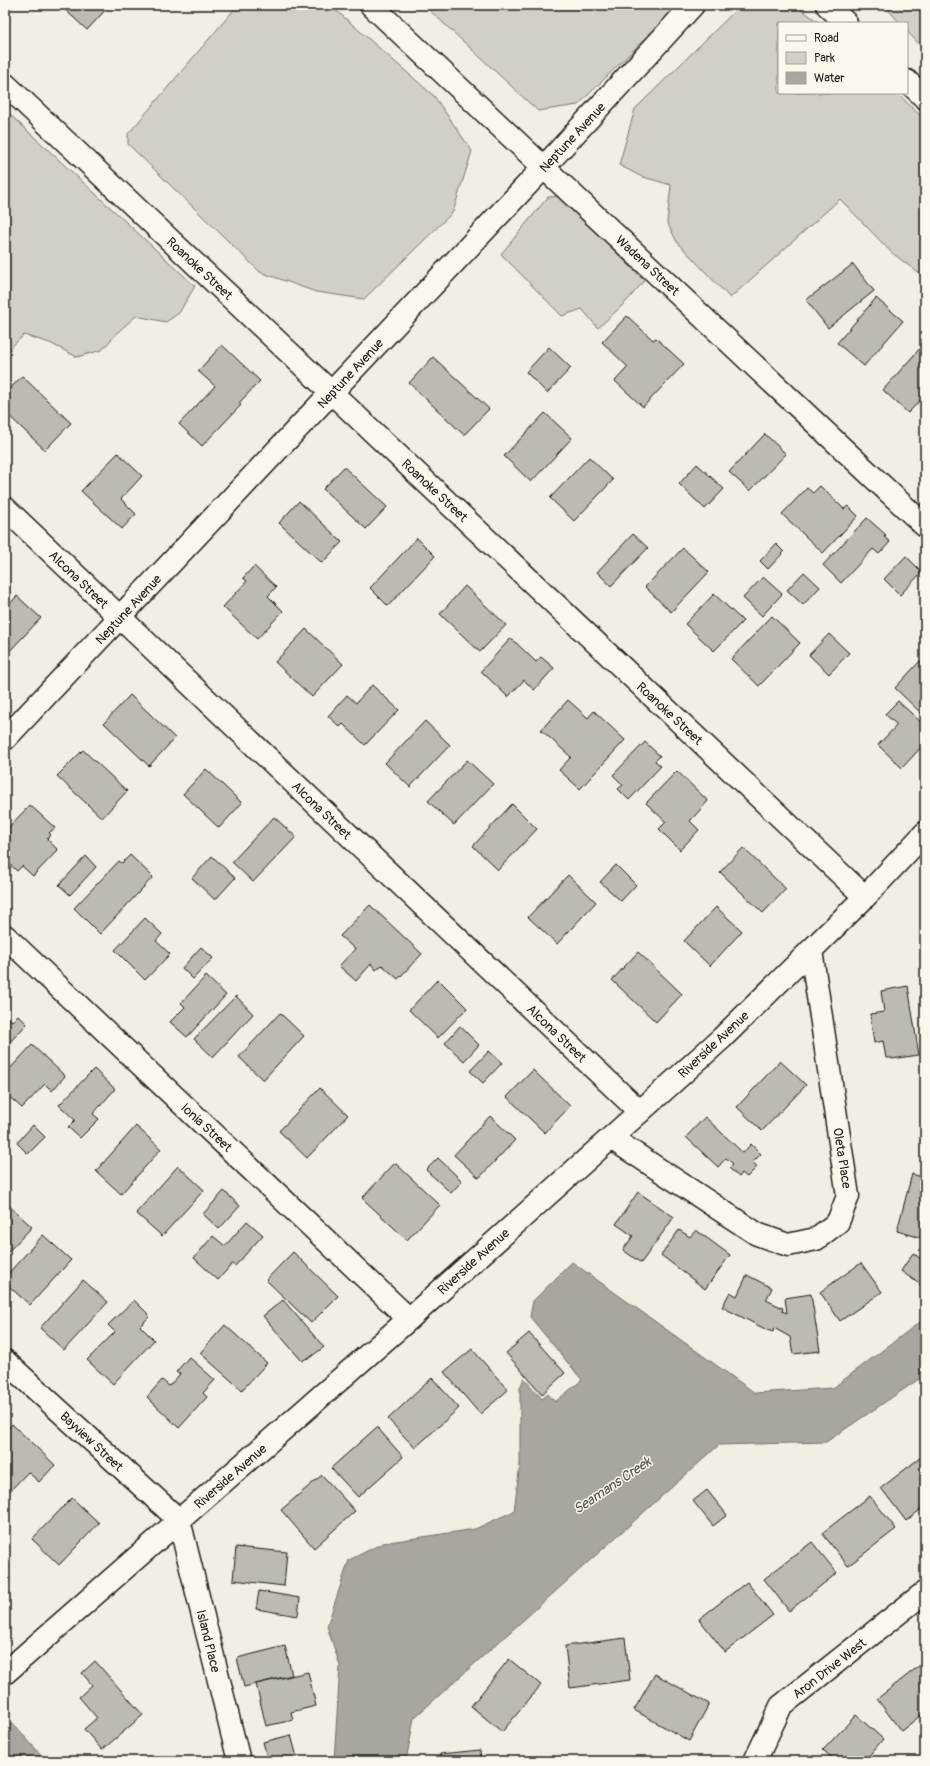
<svg xmlns="http://www.w3.org/2000/svg" width="930" height="1766" font-family="Pangolin,sans-serif">
<style>
.green{fill:#d2cfc6;stroke:#777671}
.water{fill:#a9a6a0;stroke:#716f6b}
.building{fill:#bdbab1;stroke:#1c1c1c}
.lines{fill:none;stroke-linecap:round;stroke-linejoin:round}
.street-casing{stroke:#1c1c1c;stroke-width:25}
.street{stroke:#fbf7ec;stroke-width:22}
.labels{text-anchor:middle;stroke-width:3;stroke-linejoin:round;paint-order:stroke}
.street-label{font-size:13px;fill:#1c1c1c;stroke:#fbf7ec}
.water-label{font-size:14px;font-style:italic;fill:#545351;stroke:#fbf7ec}
</style>
<rect width="100%" height="100%" fill="#f2eee4"/>
<filter id="ink" filterUnits="userSpaceOnUse"><feTurbulence type="fractalNoise" baseFrequency=".025" numOctaves="2"/><feDisplacementMap in="SourceGraphic" scale="8" xChannelSelector="R" yChannelSelector="G"/><feConvolveMatrix kernelMatrix="1 2 1 2 8 2 1 2 1" color-interpolation-filters="sRGB"/></filter>
<g filter="url(#ink)">
<!-- green -->
<path class="green" d="M238,5h92l104,91 38,55 -19,61 -89,87 -48,-7 -56,-20 -132,-128v-10z
M424,5h255l-101,100 -40,6z
M741,5h54l25,18h-41v70h118l28,27v158l-34,-26 -51,-53 -110,99 -53,-56 -10,-20 4,-37 -31,-9 -21,-11 16,-56z
M884,5h41v46l-18,-20v-8h-7z
M5,110l190,176 -16,27 -13,9 -30,-6 -17,15 -17,19 -25,7 -27,-14 -26,-8 -19,18z
M562,196l82,85 -18,21 -28,26 -16,-19 -20,7 -61,-62 47,-57z"/>
<!-- water -->
<path class="water" d="M572,1262l183,131 78,-5 92,-70v57l-99,67 -107,3 -305,273 -8,43h-72l6,-95 -13,-40 22,-66 34,-17 92,-14 39,-18 6,-47v-76l4,-10 18,21 6,-5 7,8 27,-22 -52,-63 3,-16z
M12,1723l35,38h-42v-32z"/>
<!-- building -->
<path class="building" d="M60,5h50l-23,25z
M853,264l21,27 -46,37 -22,-28z
M876,298l27,23 -39,45 -27,-23z
M627,316l26,24 3,-2 28,26 -41,43 -28,-26 13,-14 -26,-25z
M222,345l38,36 -21,22 2,2 -39,41 -23,-22 36,-38 -17,-15z
M922,346l3,2v47l-17,18 -25,-23z
M549,347l22,21 -24,25 -21,-21z
M433,357l56,52 -25,26 -55,-52z
M22,376l49,47 -26,27 -40,-38v-18z
M545,413l27,25 -41,44 -27,-26z
M765,434l21,20 -36,37 -21,-19z
M118,453l24,23 -21,23 15,15 -14,15 -41,-38z
M589,457l24,23 -39,41 -24,-23z
M697,464l27,25 -19,20 -26,-25z
M344,467l43,40 -21,22 -43,-40z
M820,486l24,23 4,-3 10,10 -35,37 -41,-39 25,-26 6,5z
M299,501l43,41 -20,21 -43,-40z
M867,518l19,17 -2,2 6,5 -11,12 -6,-5 -32,34 -18,-18z
M633,534l15,14 -37,38 -14,-14z
M417,538l18,18 -47,50 -18,-18z
M776,544l8,8 -16,17 -8,-8z
M683,548l26,24 -38,40 -26,-25z
M906,556l16,16 -22,23 -16,-16z
M254,566l22,21 -8,9 15,15 -26,28 -34,-32 24,-26 -4,-3z
M804,572l16,15 -17,18 -16,-15z
M763,577l19,17 -20,22 -19,-18z
M465,586l41,39 -26,27 -40,-38z
M714,594l29,27 -29,30 -29,-27z
M17,596l24,22 -36,38v-47z
M772,616l28,27 -41,43 -28,-27z
M306,629l37,35 -31,33 -37,-35z
M829,634l20,19 -20,21 -20,-19z
M511,638l25,24 5,-5 13,11 -20,22 -10,-10 -16,17 -27,-26z
M920,661l5,4v52l-30,-29z
M372,685l27,25 -34,35 -22,-21 -3,3 -12,-11 19,-21 9,8z
M130,695l45,43 -26,28 -45,-43z
M568,700l20,18 6,-7 31,29 -45,49 -21,-19 12,-13 -30,-27z
M898,701l27,25v17l-23,25 -24,-23 19,-20 -12,-11z
M425,721l25,24 -40,42 -25,-24z
M645,742l15,14 -5,5 6,5 -32,34 -11,-11 5,-4 -10,-10z
M83,750l44,41 -25,27 -45,-42z
M467,760l26,24 -39,41 -26,-24z
M206,769l36,34 -23,25 -36,-34z
M677,771l31,30 -18,20 9,9 -19,20 -21,-21 7,-7 -20,-19z
M512,804l25,25 -39,41 -25,-24z
M30,805l25,23 -6,5 2,2 -4,4 11,11 -25,26 -11,-10 -5,5 -12,-11v-16l5,-6 -5,-4v-3z
M274,817l22,20 -43,45 -21,-20z
M743,848l43,41 -23,24 -43,-41z
M130,855l23,22 -53,57 -26,-26 45,-47 3,2z
M86,856l10,11 -26,28 -11,-10z
M212,856l23,22 -20,22 -23,-22z
M616,865l20,20 -15,16 -21,-19z
M568,875l28,27 -39,42 -29,-27z
M370,905l52,49 -24,25 -16,-14 -6,5 -5,-6 -15,17 -17,-15 16,-17 -15,-13z
M716,907l26,24 -32,35 -26,-25z
M145,918l17,16 -6,7 14,13 -25,26 -30,-30z
M201,947l12,11 -20,21 -11,-11z
M638,952l44,42 -26,28 -44,-42z
M206,976l20,19 -39,42 -17,-15 15,-15 -4,-4z
M438,979l29,29 -29,30 -29,-28z
M908,986l11,69 -27,4v-1h-6l-3,-17 -9,2 -4,-29 14,-2 -3,-21z
M236,996l17,18 -40,43 -19,-18z
M280,1013l24,23 -41,44 -24,-23z
M5,1014l7,7 6,-6 9,9 -21,22z
M460,1026l19,19 -15,16 -19,-18z
M32,1045l33,31 -13,15 -7,-7 -23,24 -17,-15v-19z
M489,1051l13,12 -19,20 -13,-12z
M780,1061l26,24 -44,46 -25,-24z
M94,1069l21,20 -22,25 6,5 -19,19 -12,-11 7,-7 -16,-15z
M533,1070l37,36 -25,27 -38,-36z
M320,1088l28,27 -41,43 -28,-27z
M490,1116l25,24 -36,38 -25,-23z
M705,1117l38,36 8,-9 10,10 -8,8 4,5 -10,10 -5,-4 -3,4 -10,-9 4,-4 -7,-6 -8,9 -32,-30z
M33,1125l12,12 -17,17 -11,-11z
M136,1126l25,23 -40,45 -25,-23z
M438,1158l24,23 -11,12 -25,-23z
M395,1163l45,42 -33,35 -45,-42z
M178,1166l26,24 -42,46 -26,-23z
M912,1174l13,4v61l-28,-8z
M224,1191l16,15 -21,23 -16,-15z
M638,1192l36,25 -33,46 -18,-13 10,-14 -17,-12z
M5,1202l27,25 -27,28z
M247,1221l16,14 -28,31 -3,-2 -14,16 -24,-22 19,-22 12,10z
M679,1230l11,7 6,-7 34,25 -25,34 -44,-34z
M43,1235l28,25 -41,45 -25,-22v-6z
M293,1252l45,44 -27,27 -45,-43z
M913,1253l12,9v26l-24,-17z
M861,1263l21,29 -42,29 -20,-29z
M747,1275l25,13 -6,12 17,8 -1,3 5,2 -2,-15 26,-4 9,57 -27,3 -3,-17 -16,-9 -1,4 -6,-2 -45,-23 8,-15 7,4z
M83,1280l25,22 -44,48 -24,-22z
M134,1300l16,16 -10,10 14,14 -41,44 -26,-24 28,-28 -7,-7z
M283,1300l41,47 -16,12 -1,-1 -5,3 -39,-45z
M225,1325l42,38 -25,27 -42,-37z
M529,1333l36,40 -23,21 -36,-41z
M472,1349l36,41 -28,24 -36,-42z
M189,1357l26,23 -12,13 4,4 -28,31 -32,-31 15,-17 7,6 11,-12 -4,-2z
M432,1378l27,30 -44,40 -27,-29z
M12,1424l43,41 -16,17 -11,-10 -22,23 -1,-1v-62z
M377,1427l26,30 -45,40 -27,-29z
M925,1454v52l-19,15 -25,-33z
M322,1475l33,36 -41,37 -33,-38z
M707,1490l20,25 -14,11 -20,-25z
M870,1496l26,33 -48,37 -26,-33z
M72,1498l27,25 -40,42 -27,-26z
M812,1542l25,31 -48,38 -25,-32z
M236,1547l51,5 -3,34 -51,-6z
M747,1582l26,33 -48,37 -26,-33z
M259,1591l41,7 -2,18 -42,-7z
M625,1638l5,42 -60,8 -5,-42z
M285,1646l7,29 -48,12 -7,-29z
M509,1659l32,26 -39,47 -31,-26z
M95,1661l48,54 -41,35 -18,-21 13,-11 -18,-21 13,-12 -10,-12z
M924,1662l1,50 -24,19 -24,-32z
M308,1672l8,34 -25,6 2,8 -27,6 -10,-42z
M655,1674l54,30 -20,37 -55,-31z
M856,1715l27,24 -15,18 3,3 -1,1h-34l-13,-11z
M291,1735l7,26h-30l-5,-19z
M480,1750l1,11h-41v-7z"/>
<g class="lines">
<!-- street casing -->
<g class="street-casing">
<path id="street" d="M371,5l554,521
M827,5l19,18
M907,81l18,17
M5,84l860,813
M5,508l635,604
M5,739l539,-572 149,-162
M5,936l404,383
M611,1138l146,96 31,11 28,-6 22,-17 10,-26 -37,-246
M5,1361l174,159 60,241
M5,1673l404,-354 313,-281 143,-141 60,-64
M755,1761l26,-55 144,-114"/>
</g>
<!-- street -->
<use href="#street" class="street"/>
</g>
</g>
<g class="labels">
<!-- street labels -->
<g class="street-label">
<text transform="translate(572 137) rotate(-47)" y="5">Neptune Avenue</text>
<text transform="translate(648 265) rotate(43)" y="5">Wadena Street</text>
<text transform="translate(200 268) rotate(43)" y="5">Roanoke Street</text>
<text transform="translate(350 373) rotate(-47)" y="5">Neptune Avenue</text>
<text transform="translate(435 490) rotate(43)" y="5">Roanoke Street</text>
<text transform="translate(79 579) rotate(44)" y="5">Alcona Street</text>
<text transform="translate(128 609) rotate(-47)" y="5">Neptune Avenue</text>
<text transform="translate(670 713) rotate(43)" y="5">Roanoke Street</text>
<text transform="translate(322 810) rotate(44)" y="5">Alcona Street</text>
<text transform="translate(557 1033) rotate(44)" y="5">Alcona Street</text>
<text transform="translate(713 1044) rotate(-43)" y="5">Riverside Avenue</text>
<text transform="translate(207 1127) rotate(43)" y="5">Ionia Street</text>
<text transform="translate(843 1158) rotate(81)" y="5">Oleta Place</text>
<text transform="translate(473 1261) rotate(-42)" y="5">Riverside Avenue</text>
<text transform="translate(92 1441) rotate(43)" y="5">Bayview Street</text>
<text transform="translate(230 1476) rotate(-41)" y="5">Riverside Avenue</text>
<text transform="translate(209 1641) rotate(76)" y="5">Island Place</text>
<text transform="translate(829 1668) rotate(-38)" y="5">Aron Drive West</text>
</g>
<!-- water labels -->
<g class="water-label">
<text transform="translate(612 1485) rotate(-34)" y="5">Seamans Creek</text>
</g>
</g>
<!-- margin -->
<rect width="930" height="1766" fill="none" stroke="#fbf7ec" stroke-width="20"/>
<rect x="10" y="10" width="910" height="1746" fill="none" stroke="#1c1c1c" stroke-width="1.5" filter="url(#ink)"/>
<!-- legend -->
<rect x="778" y="22" width="130" height="72" fill="#fbf7ec" stroke="#a29f99"/>
<rect x="786" y="35" width="20" height="6" fill="#fbf7ec" stroke="#a29f99"/>
<text x="814" y="42" font-size="12" fill="#1c1c1c">Road</text>
<rect x="786" y="52" width="20" height="12" fill="#d2cfc6" stroke="#a29f99"/>
<text x="814" y="62" font-size="12" fill="#1c1c1c">Park</text>
<rect x="786" y="72" width="20" height="12" fill="#a9a6a0" stroke="#a29f99"/>
<text x="814" y="82" font-size="12" fill="#1c1c1c">Water</text>
</svg>
